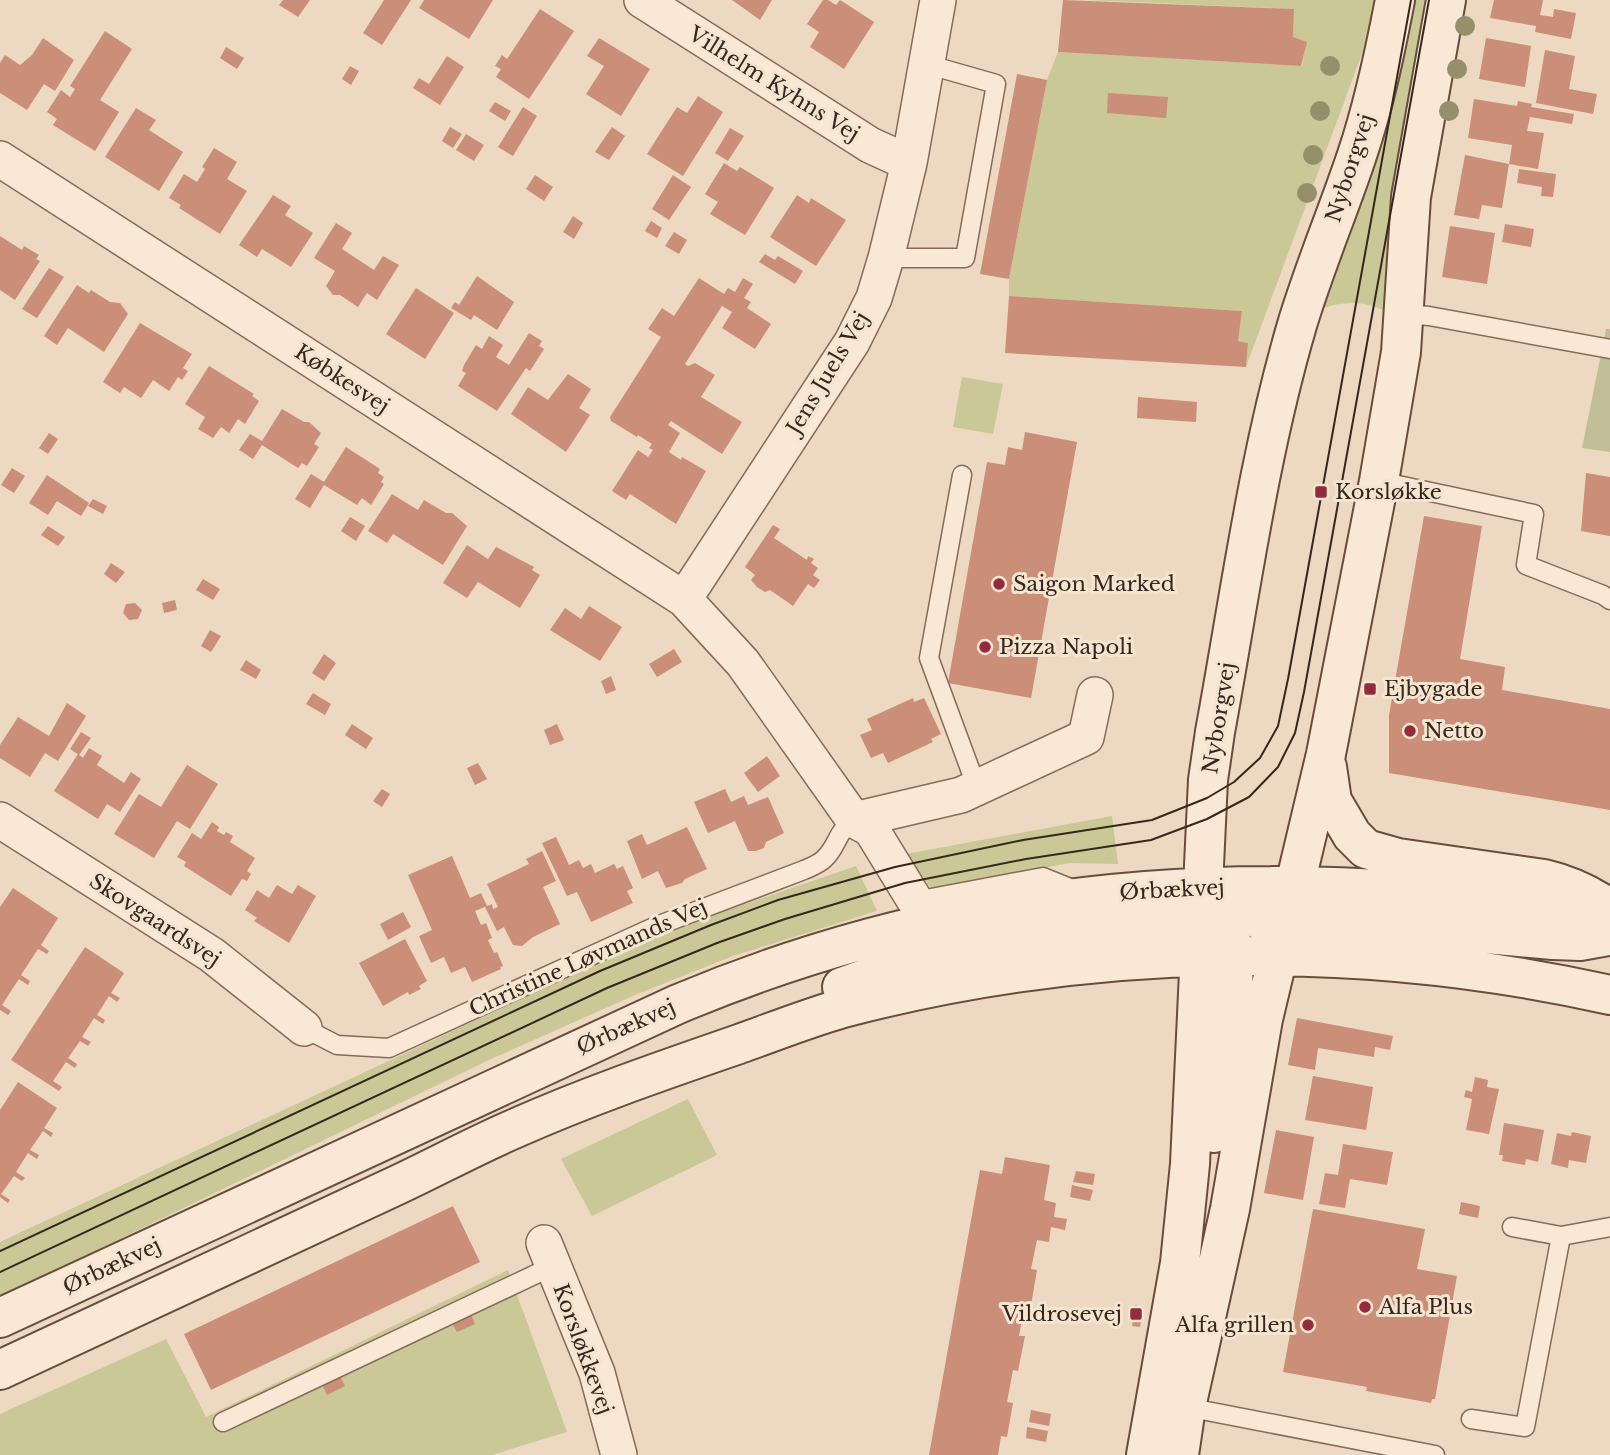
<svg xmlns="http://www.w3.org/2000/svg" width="1610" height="1455" font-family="'Libre Baskerville',serif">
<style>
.green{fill:#cac896}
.cemetery{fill:#bfbe96}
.building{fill:#ca8e79}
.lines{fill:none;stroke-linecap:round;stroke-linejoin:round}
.lane-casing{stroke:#866a5a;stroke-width:21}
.street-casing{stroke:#866a5a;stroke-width:38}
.secondary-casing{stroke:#684c3d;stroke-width:42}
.lane{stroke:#f8e8d5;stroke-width:18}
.street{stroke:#f8e8d5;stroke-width:35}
.secondary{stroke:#f8e8d5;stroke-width:38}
.tram{stroke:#36261e;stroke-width:2}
.tree{fill:#968f6c}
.poi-dot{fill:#932b3c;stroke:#f4e5d1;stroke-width:2.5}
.labels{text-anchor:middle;stroke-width:6;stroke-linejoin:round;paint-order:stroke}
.street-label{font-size:21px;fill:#36261e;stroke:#f4e5d1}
.poi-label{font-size:21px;fill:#36261e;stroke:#f4e5d1;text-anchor:start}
</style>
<rect width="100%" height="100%" fill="#edd9c2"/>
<!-- green -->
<path class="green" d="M1087,0h289l-6,32 -124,335 2,-24 -10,-2 4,-30 -233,-15v-17l38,-199 11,-28 244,14 4,-23 -13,-6 1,-28z
M1404,0h33l-52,311c-24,-12 -50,-10 -73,3z
M962,377l41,7 -10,50 -40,-7z
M1112,816l6,48 -48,-1 -135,25 -5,-1 -24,-33z
M856,866l21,45 -144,45 -98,39 -146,65 -489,237v-55l644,-300 81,-31z
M688,1099l29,56 -125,61 -31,-57z
M508,1270l59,162 -75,23h-492v-41l166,-75 40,78z"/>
<!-- cemetery -->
<path class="cemetery" d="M1606,329h4v123l-28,-4z"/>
<!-- building -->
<path class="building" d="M283,0h27l-12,17 -19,-12z
M384,0h27l-29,45 -19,-12z
M424,0h69l-24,39 -50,-31z
M732,0h40l-12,20z
M823,0h5l8,5 4,-5 34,22 -30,47 -34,-22 9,-15 -12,-8z
M1063,0l231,9 -1,28 14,5 -6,24 -243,-14z
M1494,0h49l-3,15 13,2 1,-8 22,4 -5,26 -36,-7 1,-6 -46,-8z
M540,9l34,22 -45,68 -33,-22 5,-8 -6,-3 7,-11 5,4z
M105,31l27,18 -32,51 19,12 -24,39 -42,-26 4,-6 -10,-7 14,-22 9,7 5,-8 -5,-3z
M43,38l31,22 -19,31 -11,-7 -17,26 -27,-17v-30l5,-8 15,10 12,-10z
M599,38l51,31 -29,47 -35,-22 18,-28 -17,-10z
M1486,38l45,8 -6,41 -46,-8z
M226,47l18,11 -7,11 -17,-11z
M1545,50l30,6 -6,33 28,5 -4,20 -57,-11z
M447,56l17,11 -24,38 -27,-17 6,-10 10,6z
M350,66l9,5 -8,14 -9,-6z
M1017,74l30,6 -38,199 -29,-5z
M1108,93l60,4 -2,21 -59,-5z
M698,96l25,16 -40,64 -36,-22 30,-47 10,6z
M1474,99l43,7 1,-5 14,3 -1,3 43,7 -2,10 -42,-7 -3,14 17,2 -6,36 -29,-5 3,-19 -44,-7z
M495,102l16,9 -6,10 -16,-10z
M523,107l14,9 -24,40 -15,-9z
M136,108l20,12 -7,10 34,22 -24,39 -54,-34z
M450,127l12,7 -9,14 -11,-7z
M612,127l13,9 -16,24 -14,-8z
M730,128l14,8 -16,25 -13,-8z
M466,134l18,11 -10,16 -18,-11z
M214,148l23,14 -10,17 20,12 -27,43 -41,-26 2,-3 -12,-7 15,-24 13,8 8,-13 -3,-2z
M1465,155l44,9 -7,44 -20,-3 -3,14 -25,-4z
M724,163l13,8 3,-4 34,21 -29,47 -35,-21 8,-12 -13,-8z
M1519,169l37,5 -3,23 -12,-1 1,-9 -25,-4z
M535,175l18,12 -9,14 -18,-12z
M673,175l18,12 -22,33 -17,-11z
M273,195l18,11 -6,9 28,18 -22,34 -29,-18 -5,8 -18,-12z
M797,195l12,8 2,-5 35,22 -30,46 -46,-29z
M573,216l10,7 -9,16 -11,-7z
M651,221l11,7 -5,10 -12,-7z
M336,223l16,10 -10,16 32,21 9,-14 16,9 -22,35 -10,-7 -9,14 -18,-12h-7l-7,-9 9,-15 -21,-13z
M1505,224l29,5 -3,18 -29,-5z
M1450,226l45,7 -8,51 -45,-7z
M674,232l13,8 -8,14 -14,-8z
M0,236l22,14 2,-4 15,9 -3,4 4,2 -25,39 -15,-10z
M765,254l10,6 3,-4 25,15 -8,13 -36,-22z
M49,268l15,9 -27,41 -15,-9z
M477,276l37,26 -17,28 -23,-15 -3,5 -20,-12 4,-6 4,3z
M699,278l25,16 4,-6 7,4 8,-14 10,6 -9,14 7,4 -4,6 24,16 -16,25 -33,-21 10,-16 -10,-6 -37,58 3,2 7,-3 20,12 -14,22 41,25 -20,32 -51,-33 -3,4 12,8 -11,19 12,8 1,-3 24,14 -30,53 -46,-30 -4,6 -14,-9 26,-41 10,7 5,-7 -4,-2 3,-4 -14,-9 -1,2 -26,-16 -1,-4 51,-80 -13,-8 14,-21 12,8z
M77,285l12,8 2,-3 19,12 10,1 8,11 -24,38 -36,-24 -11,17 -13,-9z
M416,288l38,25 -29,46 -39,-25z
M1009,296l233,15 -4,30 10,2 -2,24 -241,-14z
M140,323l52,31 -9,14 5,3 -6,9 -4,-3 -9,14 -16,-11 -12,18 -17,-11 -4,6 -17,-11z
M529,333l13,8 -3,5 5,3 -14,22 -4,-3 -29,43 -39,-25 8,-13 -4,-2 2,-6 12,-20 6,4 7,-13 14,9 -7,12 13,8z
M209,366l45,28 -2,2 7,5 -14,23 -7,-5 -9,14 -8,-6 -8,11 -15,-9 7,-12 -20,-13z
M568,374l23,15 -12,19 11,7 -24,37 -55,-38 17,-27 20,13z
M1138,397l59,5 -1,20 -59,-4z
M282,409l22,13h5l12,11 -7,11 5,3 -12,19 -5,-3 -4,5 -36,-23 -9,14 -14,-9 11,-16 12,7z
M1025,432l52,10 -46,256 -83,-15 39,-221 18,3 3,-18 14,3z
M49,433l9,6 -10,15 -9,-6z
M346,447l34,22 -2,4 6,4 -3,5 3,2 -13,21 -9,-7 -5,7 -33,-20 -14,23 -15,-9 16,-25 13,8z
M12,468l13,8 -11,17 -13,-8z
M1586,473l24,4v59l-29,-5z
M47,475l42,28 -8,13 -24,-15 -9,14 -19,-12z
M392,494l26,16 6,-10 22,13h6l15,13 -24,39 -50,-31 -6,9 -19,-12z
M93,499l14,7 -4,8 -15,-8z
M1424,516l58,10 -22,133 45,8 -3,23 108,19v101l-221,-37v-58z
M350,517l15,9 -9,15 -15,-10z
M773,525l7,4 -6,9 33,22 1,-4 6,3 -3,4 7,5 -5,7 7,5 -6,8 -6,-4 -15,22 -23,-16 -5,2 -8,-5 -6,-7 4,-5 -10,-8z
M48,526l17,11 -7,9 -17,-11z
M467,545l21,14 8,-12 38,20 -2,3 8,5 -20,33 -42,-26 -11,16 -24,-15z
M111,563l14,9 -9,11 -12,-9z
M203,579l17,10 -7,11 -17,-10z
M175,600l2,10 -13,3 -2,-10z
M135,603l7,7 -4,9 -9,1 -6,-7 3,-9z
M589,606l33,21 -22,34 -50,-31 15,-22 16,11z
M210,630l11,6 -10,16 -10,-6z
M674,649l8,13 -25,15 -8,-13z
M324,654l12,9 -12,18 -12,-8z
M246,660l15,10 -5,9 -16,-9z
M611,676l5,14 -10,4 -5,-13z
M313,693l18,11 -6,11 -19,-11z
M913,698l1,4 10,-4 17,36 -10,5 2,3 -45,21 -5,-10 -12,5 -11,-23 12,-5 -5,-11z
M67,703l19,13 -28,45 -13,-8 -15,24 -30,-19v-13l18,-28 31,19z
M352,724l21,14 -7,11 -21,-14z
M557,724l7,16 -14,5 -6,-15z
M81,732l10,6 -12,17 -9,-6z
M89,748l13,8 -5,9 27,18 7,-11 10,7 -21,33 -13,-8 -9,15 -44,-28 24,-37 5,4z
M767,756l13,20 -22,16 -14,-19z
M478,763l9,16 -12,6 -8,-17z
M187,765l31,19 -28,45 -13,-8 -23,37 -40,-24 25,-40 22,13z
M382,789l8,5 -8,13 -9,-6z
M725,789l6,13 13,-6 4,9 20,-8 16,36 -18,9 -2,6 -8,3h-8l-13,-30 -27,12 -14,-31z
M212,822l7,5 -2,4 7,4 2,-3 7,4 -3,6 25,16 -8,13 4,3 -4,7 -5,-2 -11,17 -47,-30 2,-4 -9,-5 15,-24 9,6z
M687,827l20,42 -22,10 -3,4 -16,5 -8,-17 -16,8 -15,-38 15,-7 5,11z
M556,837l13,28 10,-5 4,8 8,-4 4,9 19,-9 3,5 6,-3 10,22 -6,3 6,12 -42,19 -14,-30 -10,4 -25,-53z
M542,851l14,30 -13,6 17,37 -27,13 -11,9 -9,-1 -9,-18 -7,4 -12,-24 7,-3 1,5 5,-2 -11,-23 42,-20 -3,-5z
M452,856l18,42 11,-5 6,13 -12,5 6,14 5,-2 6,15 -4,2 6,13 3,-1 6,14 -3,1 1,2 -29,13 -7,-15 -14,6 -7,-16 -13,6 -12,-27 13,-6 -24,-55z
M277,885l15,9 6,-9 18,11 -27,47 -35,-22 3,-3 -12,-8 12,-20 12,8z
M13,888l45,30 -17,27 8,6 -2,3 -9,-5 -17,26 9,6 -2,4 -9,-6 -17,26 9,6 -3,4 -8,-5v-103z
M403,912l8,15 -23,13 -8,-16z
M405,939l22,42 -8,5 2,3 -12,6 -1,-3 -25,14 -24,-43z
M85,947l39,26 -13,20 9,5 -3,4 -8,-6 -12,19 8,5 -2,4 -9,-6 -12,19 9,5 -3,4 -8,-5 -12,17 9,6 -2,4 -9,-6 -13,19 9,6 -3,4 -48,-31z
M1297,1018l96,18 -3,14 -15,-3 -1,10 -56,-9 -3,22 -27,-5z
M1313,1076l60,11 -7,43 -61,-10z
M1475,1077l13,3 -1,7 12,2 -10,45 -23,-4 6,-31 -8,-2 2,-7 6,2z
M18,1082l39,26 -13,20 9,5 -2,4 -8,-6 -13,19 9,5 -2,4 -9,-6 -12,19 9,6 -3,3 -8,-5 -13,18 9,6 -2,3 -8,-6v-87z
M1504,1123l40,7 -6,32 -12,-3 -1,6 -23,-4 1,-6h-4z
M1276,1130l38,7 -11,63 -39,-7z
M1572,1132l19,4 -5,27 -17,-3 -1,8 -17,-4 6,-31 14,3z
M1343,1144l50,8 -6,33 -37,-6 -5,29 -26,-4 6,-31 13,2z
M1005,1157l45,8 -6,35 12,3 -2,14 13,2 -2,11 -14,-3 -2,15 -12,-2 -6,29 6,1 -6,35 -6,-1 -6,32h6l-7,35 -5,-1 -6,32 6,1 -6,34 -6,-1 -3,19h-69l51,-285 22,4z
M1076,1171l19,3 -2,11 -20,-3z
M1072,1185l21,5 -3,11 -20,-4z
M1461,1202l19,4 -2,12 -19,-4z
M453,1206l27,56 -269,128 -27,-56z
M1313,1209l112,20 -8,40 40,7 -22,123h-3l-1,4 -65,-12 1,-4 -84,-15z
M1135,1305l8,2 -3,20 -8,-1z
M471,1315l4,9 -18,8 -5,-9z
M340,1376l5,10 -18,9 -5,-11z
M1031,1410l20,4 -2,12 -20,-4z
M1027,1427l21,4 -2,11 -20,-4z"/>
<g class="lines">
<!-- lane casing -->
<g class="lane-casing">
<path id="lane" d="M886,258h79l31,-174 -70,-20
M1405,314l24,2 181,33
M962,475l-33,183 48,130
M1379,481l155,33 -8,51 77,30 7,5
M915,901l128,-24 32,13
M304,1028l33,17 52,3 265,-121 150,-57c7,-3 15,-6 20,-11 15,-14 11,-26 30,-39
M1561,1236l49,-9
M1186,1407l249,48
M1471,1419l54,8 36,-191 -49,-9
M223,1422l330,-156"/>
</g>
<!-- street casing -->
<g class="street-casing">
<path id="street" d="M642,0l228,145 39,18
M0,159l684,440 59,64 111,157 17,9 57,93
M684,599l168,-257 22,-44 12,-40 23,-95 29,-163
M0,820l212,135 92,73
M854,820l107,-25 125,-58 9,-42
M544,1243l53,130 22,82"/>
</g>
<!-- secondary casing -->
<g class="secondary-casing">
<path id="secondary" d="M1327,767l5,34 20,34 14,14 32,9 146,21c25,6 45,15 66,30
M1264,923l24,-3 65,2 200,18 27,1 28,-5
M842,987l91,-32 86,-16 80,-12 141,-11c22,-6 37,-14 54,-28
M1214,1133c9,-67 27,-133 16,-200
M0,1318l678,-314c193,-81 388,-118 597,-118 83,0 165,5 247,19 30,5 59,13 88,19
M0,1370c131,-61 262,-122 393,-183 41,-19 81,-41 123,-59 72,-32 148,-58 223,-84 34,-12 69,-26 104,-36 248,-65 517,-69 767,-13
M1146,1455l34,-192 10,-99 18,-384 7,-48c25,-136 43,-274 82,-407 17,-57 41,-113 60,-170 17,-50 28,-103 38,-155
M1179,1455l7,-48 44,-198 33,-190 63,-265 53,-273 22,-129 10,-155 35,-197"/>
</g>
<!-- lane -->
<use href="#lane" class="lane"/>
<!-- street -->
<use href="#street" class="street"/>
<!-- secondary -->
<use href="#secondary" class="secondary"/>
<!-- tram -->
<path class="tram" d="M0,1251l600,-280 111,-46 67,-25 117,-33 128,-27 129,-20 55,-22 27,-16 26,-24 18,-32 10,-47 123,-679
M0,1272l607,-284 110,-45 68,-24 120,-36 121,-24 125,-19 56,-21 42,-22 29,-30 17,-34 9,-41 125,-692"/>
</g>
<!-- trees -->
<g class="tree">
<circle cx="1465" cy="26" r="10"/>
<circle cx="1330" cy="66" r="10"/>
<circle cx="1457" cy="69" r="10"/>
<circle cx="1320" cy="111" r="10"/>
<circle cx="1449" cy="111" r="10"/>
<circle cx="1313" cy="155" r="10"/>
<circle cx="1307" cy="193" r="10"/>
</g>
<!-- markers -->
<g class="poi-dot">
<rect x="1314" y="485" width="14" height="14" rx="3.5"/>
<circle cx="999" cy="584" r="7"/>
<circle cx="985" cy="647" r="7"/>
<rect x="1363" y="682" width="14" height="14" rx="3.5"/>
<circle cx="1410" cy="731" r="7"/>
<circle cx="1365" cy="1307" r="7"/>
<rect x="1129" y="1307" width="14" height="14" rx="3.5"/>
<circle cx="1308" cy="1325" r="7"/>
</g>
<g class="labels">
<!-- street labels -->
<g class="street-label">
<text transform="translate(774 84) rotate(32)" y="7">Vilhelm Kyhns Vej</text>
<text transform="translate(1350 168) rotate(-72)" y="7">Nyborgvej</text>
<text transform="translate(828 373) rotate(-59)" y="7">Jens Juels Vej</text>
<text transform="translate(342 379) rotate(33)" y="7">Købkesvej</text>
<text transform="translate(1219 718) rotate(-81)" y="7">Nyborgvej</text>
<text transform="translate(1172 890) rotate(-3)" y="7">Ørbækvej</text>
<text transform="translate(155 920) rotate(33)" y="7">Skovgaardsvej</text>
<text transform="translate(588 958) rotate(-24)" y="7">Christine Løvmands Vej</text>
<text transform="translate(626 1027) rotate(-24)" y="7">Ørbækvej</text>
<text transform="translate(112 1266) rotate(-25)" y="7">Ørbækvej</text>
<text transform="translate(583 1349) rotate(70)" y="7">Korsløkkevej</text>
</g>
<!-- poi labels -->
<g class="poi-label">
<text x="1335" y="499">Korsløkke</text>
<text x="1013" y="591">Saigon Marked</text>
<text x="999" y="654">Pizza Napoli</text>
<text x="1384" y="696">Ejbygade</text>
<text x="1424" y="738">Netto</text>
<text x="1379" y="1314">Alfa Plus</text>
<text x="1122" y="1321" text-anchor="end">Vildrosevej</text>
<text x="1294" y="1332" text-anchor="end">Alfa grillen</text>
</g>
</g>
</svg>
